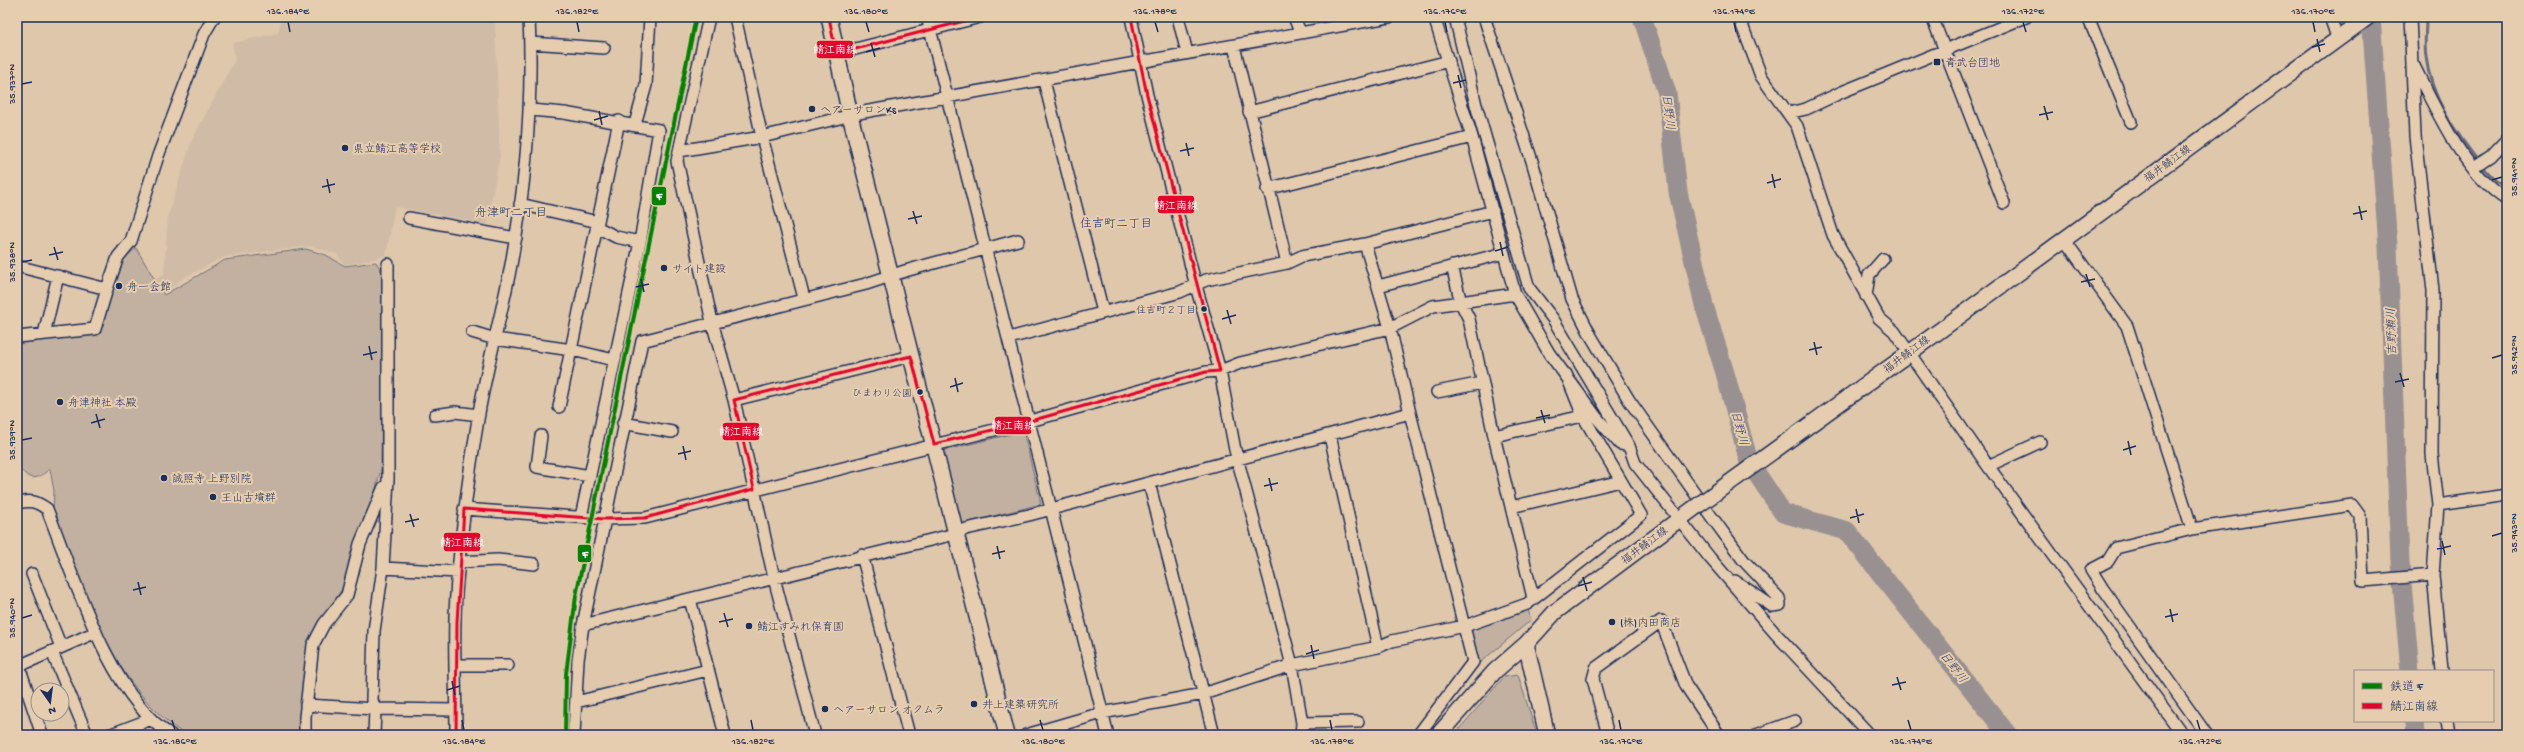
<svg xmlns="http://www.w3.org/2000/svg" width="2524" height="752" font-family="'Gochi Hand','Klee One',sans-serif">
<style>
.built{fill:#d0bca6}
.green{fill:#c2b1a0;stroke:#6e707f}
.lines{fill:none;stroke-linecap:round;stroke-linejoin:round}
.stream{stroke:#676a7d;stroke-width:3}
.river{stroke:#999191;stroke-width:19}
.street-casing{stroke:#1b2f5e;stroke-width:14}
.secondary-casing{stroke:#1b2f5e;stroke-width:18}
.street{stroke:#e7cdaf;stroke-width:11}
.secondary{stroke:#e7cdaf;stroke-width:15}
.secondary-bridge-casing{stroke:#1b2f5e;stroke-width:18;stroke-linecap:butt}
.secondary-bridge{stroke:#e7cdaf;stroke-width:15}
.bus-1-casing{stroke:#e7cdaf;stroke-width:6}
.bus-1{stroke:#e4002b;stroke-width:3}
.rail-1-casing{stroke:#e7cdaf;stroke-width:7}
.rail-1{stroke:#008000;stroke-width:4}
.ticks{fill:none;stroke:#1b2f5e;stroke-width:1.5}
.poi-dot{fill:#1b2f5e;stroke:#e7cdaf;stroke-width:1.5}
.labels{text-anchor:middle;stroke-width:4;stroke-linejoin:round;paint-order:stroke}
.bus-label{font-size:10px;fill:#1b2f5e;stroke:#e7cdaf;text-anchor:end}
.poi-label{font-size:11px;fill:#1b2f5e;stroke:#e7cdaf;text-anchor:start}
.street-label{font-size:11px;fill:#1b2f5e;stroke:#e7cdaf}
.water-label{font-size:12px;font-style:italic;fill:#2e3e66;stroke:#e7cdaf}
.neighbourhood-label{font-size:12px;fill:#1b2f5e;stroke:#e7cdaf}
.line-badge{stroke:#e7cdaf;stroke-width:1.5}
.badge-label{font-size:11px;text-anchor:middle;font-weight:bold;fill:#fff}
.neatline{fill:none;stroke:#1b2f5e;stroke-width:1.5}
.ticks-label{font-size:10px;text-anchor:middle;fill:#1b2f5e}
</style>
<rect width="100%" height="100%" fill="#dfc7ac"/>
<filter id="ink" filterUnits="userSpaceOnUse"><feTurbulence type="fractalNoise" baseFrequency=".025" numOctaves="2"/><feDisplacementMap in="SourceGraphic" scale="8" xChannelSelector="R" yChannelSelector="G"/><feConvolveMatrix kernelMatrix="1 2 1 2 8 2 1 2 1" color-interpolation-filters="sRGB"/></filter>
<g filter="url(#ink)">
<!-- built -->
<path class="built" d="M281,17h214l5,138 -13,69 -92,-17 -9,49 -41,9 -9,-11 -25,-8 -87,11 -37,19 -22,16 -8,-13 7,-5 4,-59 24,-75 43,-81 -3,-16 46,-10z"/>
<!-- green -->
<path class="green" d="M136,248l28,47 61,-35 81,-11 20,6 19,11 31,-4 7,12 -2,195 -12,45 -9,15 -10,28 -6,29 -33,50 -6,26 -4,73h-116c-60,-42 -84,-100 -109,-166 -8,-19 -13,-38 -23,-56l1,-22 -4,-22c-16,13 -20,11 -33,-3v-125l80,-7 25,-77h4z
M1023,431l18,73 -80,20 -19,-73z
M1527,606l4,14 -55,46 -9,-38z
M1518,675l19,60h-83l50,-58z"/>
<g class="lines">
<!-- stream -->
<path class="stream" d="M2413,20h13c0,12 -2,26 0,37 5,41 28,73 52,104
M2371,21l37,-1
M2482,166l14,15 11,6"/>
<!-- river -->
<path class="river" d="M1642,17l25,76 11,99 26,113 21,68 24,89 34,51 64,18 161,204
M2371,17l17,230 12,315 10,109
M2415,721l1,14"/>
<!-- street casing -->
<g class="street-casing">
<path id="street" d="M735,17l27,120 42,161
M927,17l181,718
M1131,17l16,78 49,191 24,85 15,79 57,215 10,58 -1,12
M1178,17l9,36
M1294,17l6,15
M1434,17l38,120 43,157 34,59 48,65 23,26 9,2
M1455,17l21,88 53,183 24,31 76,127 6,17 75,95 65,75 95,102
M1484,17l48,144 40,138 19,37 38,64 82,116 33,45 35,37 1,7 -8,1 -37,-25
M1739,17l22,59 36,50 36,109 46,83 15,13 94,135 195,269
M1932,17l72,186
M2088,17l43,105
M2330,17l8,23
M2410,17l5,119 18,154 -1,164 6,51 -5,70 9,96
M530,43l74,5
M1234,46l53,217
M836,54l144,-37
M2414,66c22,44 50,107 93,134
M1044,81l59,231
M531,110l33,3 95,17 -19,112 -59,275
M1249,112l200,-51
M1788,113l18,-4 36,-17 184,-75
M635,124l11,-39 4,-68
M679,151l30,-134
M2473,168l18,-12 16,-17
M1267,189l205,-52
M520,204l78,18
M409,218l107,20
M597,227l19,10 24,5
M2063,238l64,88 65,203
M1365,244l25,84 20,85 63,249 -55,73
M388,264v215l-5,89 -9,63 -2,69 3,9 81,1
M17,266l90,23 -12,40 -78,8
M1452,266l9,37 8,16 25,117 39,162
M1378,286l126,-33
M107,289l11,-32 13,-16 27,-85 46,-122 10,-17
M1866,296l3,-21 14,-16
M472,332l23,7 77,11 42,10
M44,334l14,-58
M1009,338l171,-46 26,-12 81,-17 15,-7 63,-12 128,-33
M1437,392l45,-9
M734,400l177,-44
M559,407l60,-286
M435,415l20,-3 24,3
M623,423l49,9
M541,436l-4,31 53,9
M1330,436l48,211
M1494,436l89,-20
M1988,466l52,-24
M1149,483l65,252
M17,503c14,-3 19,-2 30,6 26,65 63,189 124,226
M2438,505l69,-10
M1511,507l110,-26
M464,509l140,10 41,-1 385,-97 176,-49 14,-1 20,-8 150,-35 43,-22 82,-12
M862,555l47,180
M459,562l39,-2 36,4
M383,568l75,4
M32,574l29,73
M690,599l35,136
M583,625l372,-91 11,-5 63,-14 381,-102
M52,652l35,83
M455,665h53
M576,702l132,-32
M306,705l69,4 -1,26
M2446,721l2,14
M1302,723l56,-1
M42,735l-23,-69 77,-34
M109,735l42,-16
M305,735v-18l8,-72 11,-21 23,-29 13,-51 24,-57
M456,735c0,-54 -4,-110 2,-164 5,-53 12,-106 21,-158 8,-48 22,-95 31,-143 16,-84 23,-168 19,-253
M574,735l4,-75 5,-35 59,-284 224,-57 39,-13 113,-31
M815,735l-41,-157 -40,-178 -22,-78 -35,-161 2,-10 83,-14 102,-25 525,-95
M1026,735l76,-22 101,-19 89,-29 86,-18 14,-6 73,-15 62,-22 114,-89 -58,-99 -17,-42
M1608,735l-15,-56 3,-11 65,-47 25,65 33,49
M1756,735l39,-14
M2207,735l-104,-146 -12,-19 17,-9 8,-13 76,-19 160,-24 8,11 3,65 70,-6"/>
</g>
<!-- secondary casing -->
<g class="secondary-casing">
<path id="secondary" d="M829,17l21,98 157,620
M1901,359l467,-342
M1526,644l21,91
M1438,735l57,-64 31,-27 29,-32 138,-103"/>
</g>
<!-- street -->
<use href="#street" class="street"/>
<!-- secondary -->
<use href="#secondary" class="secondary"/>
<!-- secondary-bridge casing -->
<g class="secondary-bridge-casing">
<path id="secondary-bridge" d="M1693,509l208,-150"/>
</g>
<!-- secondary-bridge -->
<use href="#secondary-bridge" class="secondary-bridge"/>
<!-- bus-1 casing -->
<g class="bus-1-casing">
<path id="bus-1" d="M829,17l7,37 144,-37
M456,735l1,-113 7,-113 140,10 41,-1 109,-29 -20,-89 177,-44 23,88 96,-23 176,-49 14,-1 -73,-276 -16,-78"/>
</g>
<!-- bus-1 -->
<use href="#bus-1" class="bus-1"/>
<!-- rail-1 casing -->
<g class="rail-1-casing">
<path id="rail-1" d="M565,735l1,-61 10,-78 120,-579"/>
</g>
<!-- rail-1 -->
<use href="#rail-1" class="rail-1"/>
</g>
</g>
<!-- ticks -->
<path class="ticks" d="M288,22l2,10M577,22l2,10M866,22l3,10M1155,22l3,10M1445,22l2,10M1734,22l2,10M2023,22l3,10M2313,22l2,10M2317,39l3,13M871,43l4,14M2312,47l13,-3M866,52l14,-4M1458,75l3,13M1453,83l13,-3M22,84l10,-2M2044,106l4,14M599,111l3,14M2039,115l14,-3M594,120l14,-4M1186,143l3,13M1180,151l14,-3M1772,174l3,14M327,179l3,14M2492,180l10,-3M1767,183l14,-4M322,187l13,-3M2359,206l3,14M913,211l4,13M2353,214l14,-3M908,219l14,-3M1500,242l3,14M54,247l4,13M1495,251l13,-4M49,255l14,-3M22,262l10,-2M2086,274l4,13M641,279l3,13M2081,282l14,-3M636,287l13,-3M1227,310l4,14M1222,319l14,-4M1814,342l3,13M369,346l3,14M1809,350l13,-3M363,355l14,-3M2492,358l10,-3M2400,373l4,14M955,378l3,14M2395,382l14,-3M950,387l13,-4M1541,410l4,13M96,414l4,14M1536,418l14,-3M91,423l14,-4M22,440l10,-2M2128,441l3,14M683,446l3,14M2123,450l13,-4M678,454l13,-3M1269,478l3,13M1264,486l14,-3M1856,509l3,14M410,514l4,13M1850,518l14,-4M405,522l14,-3M2492,536l10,-3M2442,541l3,14M997,546l3,13M2437,549l14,-3M992,554l13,-3M1583,577l4,14M138,582l3,13M1578,586l14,-4M133,590l13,-3M2170,609l3,13M724,613l4,14M2165,617l13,-3M22,618l10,-3M719,622l14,-3M1311,645l3,14M1306,654l13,-4M1897,677l4,13M452,681l3,14M1892,685l14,-3M447,690l13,-4M172,720l3,10M462,720l2,10M751,720l2,10M1040,720l3,10M1330,720l2,10M1619,720l2,10M1908,720l3,10M2197,720l3,10"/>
<!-- markers -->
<g class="poi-dot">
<rect x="1933" y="58" width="8" height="8" rx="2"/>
<circle cx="812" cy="109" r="4"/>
<circle cx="345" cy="148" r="4"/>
<circle cx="664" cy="268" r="4"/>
<circle cx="119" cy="286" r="4"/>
<circle cx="1204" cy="309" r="3.5"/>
<circle cx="920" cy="392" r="3.5"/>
<circle cx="60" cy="402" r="4"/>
<circle cx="164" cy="478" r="4"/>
<circle cx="213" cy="497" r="4"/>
<circle cx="1612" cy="622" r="4"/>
<circle cx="749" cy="626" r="4"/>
<circle cx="974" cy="704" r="4"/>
<circle cx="825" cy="709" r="4"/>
</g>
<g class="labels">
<!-- bus labels -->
<g class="bus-label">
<text x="1196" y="313">住吉町２丁目</text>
<text x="912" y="396">ひまわり公園</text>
</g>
<!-- poi labels -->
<g class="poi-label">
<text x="1945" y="66">青武台団地</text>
<text x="820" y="113">ヘアーサロンKs</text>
<text x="353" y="152">県立鯖江高等学校</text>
<text x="672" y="272">サイト建設</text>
<text x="127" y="290">舟一会館</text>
<text x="68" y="406">舟津神社 本殿</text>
<text x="172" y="482">誠照寺 上野別院</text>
<text x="221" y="501">王山古墳群</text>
<text x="1620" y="626">(株)内田商店</text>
<text x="757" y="630">鯖江すみれ保育園</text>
<text x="982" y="708">井上建築研究所</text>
<text x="833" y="713">ヘアーサロン オクムラ</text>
</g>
<!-- street labels -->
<g class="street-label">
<text transform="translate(2167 163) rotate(-36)" y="4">福井鯖江線</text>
<text transform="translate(1906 354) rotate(-37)" y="4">福井鯖江線</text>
<text transform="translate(1644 545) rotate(-37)" y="4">福井鯖江線</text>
</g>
<!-- water labels -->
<g class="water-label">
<text transform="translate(1669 112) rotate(83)" y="4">日野川</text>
<text transform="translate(2391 332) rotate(-92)" y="4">吉野瀬川</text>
<text transform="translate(1740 428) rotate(75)" y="4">日野川</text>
<text transform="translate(1954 667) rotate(52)" y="4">日野川</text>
</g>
<!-- neighbourhood labels -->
<g class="neighbourhood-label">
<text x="511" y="216">舟津町二丁目</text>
<text x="1116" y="227">住吉町二丁目</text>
</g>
</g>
<g class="line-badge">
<rect x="816" y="40" width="38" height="19" rx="4" fill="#e4002b"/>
<rect x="651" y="186" width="16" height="20" rx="4" fill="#008000"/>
<rect x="1157" y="195" width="38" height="19" rx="4" fill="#e4002b"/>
<rect x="994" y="416" width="38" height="19" rx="4" fill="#e4002b"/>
<rect x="722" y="422" width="38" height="19" rx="4" fill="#e4002b"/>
<rect x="443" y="532" width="38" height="20" rx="4" fill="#e4002b"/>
<rect x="577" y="544" width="15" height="19" rx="4" fill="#008000"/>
</g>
<g class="badge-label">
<text x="835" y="53">鯖江南線</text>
<text x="659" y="200">F</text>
<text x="1176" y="209">鯖江南線</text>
<text x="1013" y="429">鯖江南線</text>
<text x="741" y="435">鯖江南線</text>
<text x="462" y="546">鯖江南線</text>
<text x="585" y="558">F</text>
</g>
<!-- margin -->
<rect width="2524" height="752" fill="none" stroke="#e7cdaf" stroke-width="44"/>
<!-- legend -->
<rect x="2354" y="670" width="140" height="52" fill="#e7cdaf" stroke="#958e8f"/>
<rect x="2362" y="683" width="20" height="6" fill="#008000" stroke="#958e8f"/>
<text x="2390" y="690" font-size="12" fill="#1b2f5e">鉄道 F</text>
<rect x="2362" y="703" width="20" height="6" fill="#e4002b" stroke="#958e8f"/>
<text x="2390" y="710" font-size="12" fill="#1b2f5e">鯖江南線</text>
<!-- north arrow -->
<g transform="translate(50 702) rotate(166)"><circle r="19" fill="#e7cdaf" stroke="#958e8f"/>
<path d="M0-3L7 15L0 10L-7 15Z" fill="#1b2f5e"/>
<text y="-6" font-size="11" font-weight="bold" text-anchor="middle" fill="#1b2f5e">N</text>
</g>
<rect x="22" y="22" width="2480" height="708" class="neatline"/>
<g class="ticks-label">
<text x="288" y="14">136.184°E</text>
<text x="577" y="14">136.182°E</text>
<text x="866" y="14">136.180°E</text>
<text x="1155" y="14">136.178°E</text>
<text x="1445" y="14">136.176°E</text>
<text x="1734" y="14">136.174°E</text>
<text x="2023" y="14">136.172°E</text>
<text x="2313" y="14">136.170°E</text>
<text transform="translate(11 84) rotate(-90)" y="4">35.937°N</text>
<text transform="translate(2513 177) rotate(-90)" y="4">35.941°N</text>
<text transform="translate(11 262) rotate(-90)" y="4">35.938°N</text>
<text transform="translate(2513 355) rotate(-90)" y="4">35.942°N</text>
<text transform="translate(11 440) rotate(-90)" y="4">35.939°N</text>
<text transform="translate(2513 533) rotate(-90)" y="4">35.943°N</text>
<text transform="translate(11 618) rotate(-90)" y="4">35.940°N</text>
<text x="175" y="744">136.186°E</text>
<text x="464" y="744">136.184°E</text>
<text x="753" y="744">136.182°E</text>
<text x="1043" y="744">136.180°E</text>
<text x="1332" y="744">136.178°E</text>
<text x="1621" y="744">136.176°E</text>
<text x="1911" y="744">136.174°E</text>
<text x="2200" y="744">136.172°E</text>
</g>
</svg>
